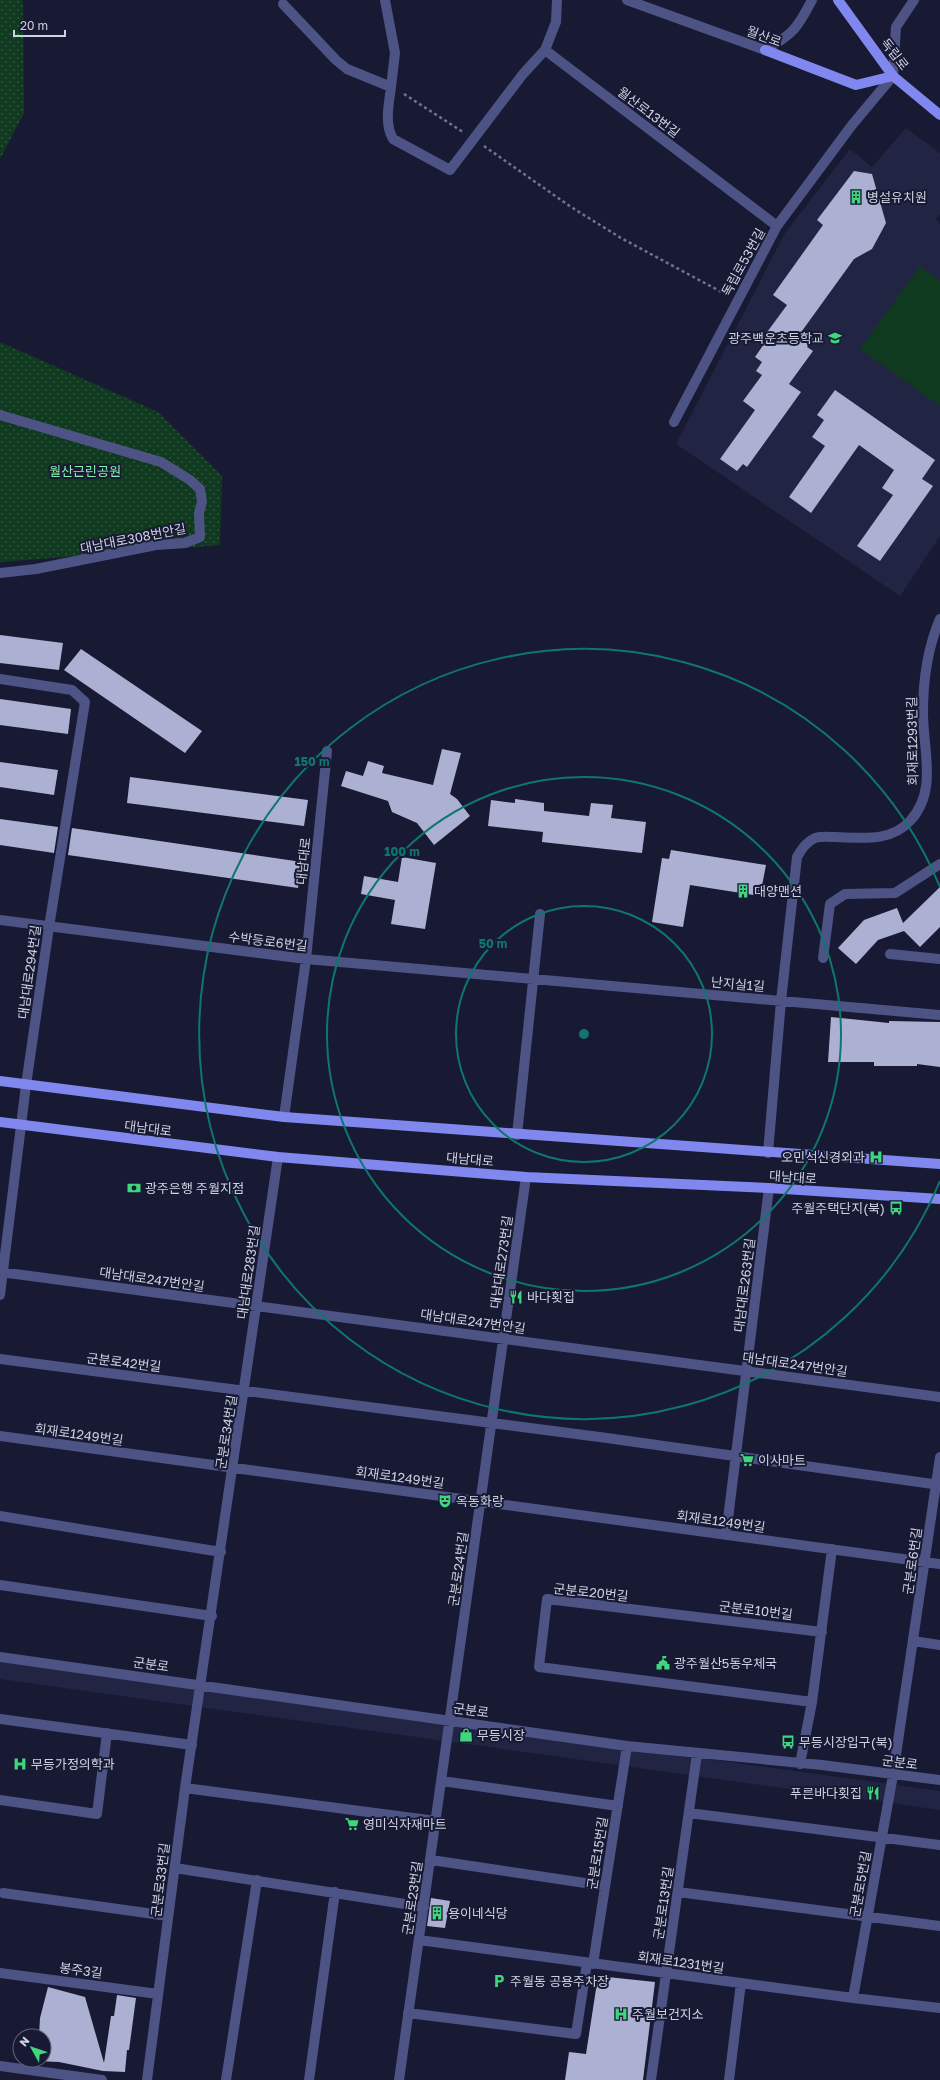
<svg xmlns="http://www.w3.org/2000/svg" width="940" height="2080" font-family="'Golos Text','Noto Sans KR',sans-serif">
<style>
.built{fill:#212442}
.park{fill:url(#park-dots)}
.pitch{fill:#103a20}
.building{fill:#acb1d3}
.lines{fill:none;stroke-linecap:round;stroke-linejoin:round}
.path{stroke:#72758a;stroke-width:2.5;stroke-dasharray:3 3;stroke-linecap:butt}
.minor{stroke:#4e5385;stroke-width:10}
.major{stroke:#8088f0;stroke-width:10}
.ring{fill:none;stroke:#0f766e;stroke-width:2}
.labels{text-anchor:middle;stroke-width:4;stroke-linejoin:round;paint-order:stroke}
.street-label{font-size:13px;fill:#ced1e2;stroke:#181a33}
.poi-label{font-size:13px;fill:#ced1e2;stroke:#181a33;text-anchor:start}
.park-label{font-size:13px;fill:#82f3a6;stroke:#181a33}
.centre{fill:#0f766e;stroke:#181a33;stroke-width:2}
.ring-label{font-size:12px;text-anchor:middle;font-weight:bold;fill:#0f766e;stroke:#181a33;stroke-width:4;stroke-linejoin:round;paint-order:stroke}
</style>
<defs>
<pattern id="park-dots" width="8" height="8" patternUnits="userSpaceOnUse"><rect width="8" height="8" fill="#103a20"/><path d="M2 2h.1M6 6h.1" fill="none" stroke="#325540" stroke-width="1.8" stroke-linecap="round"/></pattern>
</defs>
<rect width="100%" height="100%" fill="#181a33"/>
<!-- built -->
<path class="built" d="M906,128l34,25v61l-4,5 4,5v312l-40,60 -224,-152 109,-211 65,-84 22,18z
M0,1662l940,129v19l-940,-131z"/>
<!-- park -->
<path class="park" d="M0,0h22l1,2 1,111 -24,46z
M0,342l158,70 64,64 -2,69 -220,17z"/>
<!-- pitch -->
<path class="pitch" d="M920,266l20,15v125l-80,-57z"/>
<!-- building -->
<path class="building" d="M854,171l18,3 14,49 -14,26 -18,10 -52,72 11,8 -6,8 6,4 -24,33 12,8 -54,75 -4,-3 -6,7 -17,-12 35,-49 -12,-9 19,-26 -6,-4 6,-9 -7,-5 11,-16 -4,-2 25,-34 -14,-10 50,-70 -6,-5z
M835,390l100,70 -13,19 11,7 -53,75 -23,-15 36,-51 -11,-7 12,-18 -35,-25 -48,68 -22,-16 36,-51 -13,-9 12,-17 -7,-5z
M0,635l63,8 -4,27 -59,-7z
M81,649l121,82 -17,22 -121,-83z
M0,699l71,10 -3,25 -68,-9z
M442,749l19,4 -11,41 7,5 13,17 -36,29 -17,-22 -25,-11 -4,-11 -47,-15 5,-15 17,5 5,-15 16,5 -2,7 51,12z
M0,762l58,8 -4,25 -54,-8z
M130,777l178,23 -4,26 -177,-23z
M515,799l29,4v8l45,5 2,-13 22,2 -2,13 35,4 -4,31 -100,-11 1,-10 -55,-6 3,-26 24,3z
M0,819l58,8 -4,26 -54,-8z
M72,828l230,34 -4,26 -230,-33z
M671,850l95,15 -6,31 -70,-11 -7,42 -31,-5 10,-64 7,1z
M402,857l34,6 -11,66 -34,-5 4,-24 -34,-6 3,-18 34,6z
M940,887v40l-20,20 -16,-16 -26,9 -22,24 -18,-16 26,-28 33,-12 6,15z
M831,1017l58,6v-2l51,1v45l-23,-3v2h-43v-4h-46z
M431,1898l19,3 -5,27 -18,-2z
M598,1976l57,6 -12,98h-78l4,-28 17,2z
M48,1987l37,10 19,66 7,-47h3l3,-21 19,3 -7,52h-2l-2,22 -22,-1 -44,-9 -23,-1 8,-1v-24h-5l1,-18z"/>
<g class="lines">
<!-- path -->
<path class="path" d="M404,94l59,38
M484,146l87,61 50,31 106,57"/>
<!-- minor -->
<path class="minor" d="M385,0l10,53 -4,34
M557,0l-1,22 -11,28 232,176
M627,0l138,50c28,-16 32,-21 47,-50
M283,4l53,56 11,9 44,18c-2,17 -7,36 2,52l57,31 73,-96 22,-24
M0,415l161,47 29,18 10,9 2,13 -3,11 1,24 -15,6 -29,2 -120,24 -36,4
M674,422l103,-196 75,-101 41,-49 3,-49 18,-27
M0,679l72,11 13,12 -36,225 -23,158 -26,210
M0,920l306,39 634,56
M890,954l50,5
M823,958l7,-54 15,-10 50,-1 45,-29
M284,1117l22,-158 21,-208
M517,1135l23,-221
M768,1153l13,-152 16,-144c5,-8 9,-15 18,-19 7,-2 15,-1 21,-1 27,1 55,5 74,-16 28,-30 13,-71 13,-108 0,-32 4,-64 17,-94
M0,1272l940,125
M0,1359l607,79 333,47
M0,1436l940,128
M0,1516l221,36
M726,1535l43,-347
M0,1585l212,31
M913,1641l27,4
M0,1657l627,89 195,19 118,15
M812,1702l-273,-35 8,-68 275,33
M0,1719l192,26
M800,1764l12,-62 20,-153
M442,1781l176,25
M185,1788l251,33
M0,1800l97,14 10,-81
M689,1813l251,32
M431,1860l174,26
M175,1868l249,39
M678,1892l262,34
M3,1893l165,23
M419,1940l434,58 87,10
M593,1964l34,-218
M0,1973l158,21
M853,1998l40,-223 47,-318
M408,2013l168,21 11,-71
M0,2066l102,14
M147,2080l38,-292 93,-631
M226,2080l31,-200
M309,2080l26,-188
M399,2080l127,-903
M651,2080l46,-326
M729,2080l12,-97"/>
<!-- major -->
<path class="major" d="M838,0l55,76 47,39
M765,50l91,35 37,-9
M0,1081l284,36 656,47
M0,1122l278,35 248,20 243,11 171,11"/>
</g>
<!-- distance rings -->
<g class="ring">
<circle cx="584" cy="1034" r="128"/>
<circle cx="584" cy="1034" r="257"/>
<path d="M940 1181A385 385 0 1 1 940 887"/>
</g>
<!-- icons -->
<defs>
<g id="building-bare" transform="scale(1.08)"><path d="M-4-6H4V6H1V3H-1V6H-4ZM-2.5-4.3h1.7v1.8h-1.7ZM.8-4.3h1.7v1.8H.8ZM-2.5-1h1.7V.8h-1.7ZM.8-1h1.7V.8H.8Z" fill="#3fd77d" stroke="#181a33" stroke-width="2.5" paint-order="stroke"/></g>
<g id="school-bare" transform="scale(1.08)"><path d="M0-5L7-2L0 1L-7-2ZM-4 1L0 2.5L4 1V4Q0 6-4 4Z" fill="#3fd77d" stroke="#181a33" stroke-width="2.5" paint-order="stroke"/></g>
<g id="hospital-bare" transform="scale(1.08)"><path d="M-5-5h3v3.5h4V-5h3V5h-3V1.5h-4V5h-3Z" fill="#3fd77d" stroke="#181a33" stroke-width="2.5" paint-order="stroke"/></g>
<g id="bank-bare" transform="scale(1.08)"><path d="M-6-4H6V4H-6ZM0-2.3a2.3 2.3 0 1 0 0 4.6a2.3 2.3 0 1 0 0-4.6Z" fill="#3fd77d" stroke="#181a33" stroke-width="2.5" paint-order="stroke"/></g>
<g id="bus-bare" transform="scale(1.08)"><path d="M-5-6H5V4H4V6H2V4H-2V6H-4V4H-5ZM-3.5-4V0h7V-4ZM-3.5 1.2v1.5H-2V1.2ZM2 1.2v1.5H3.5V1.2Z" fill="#3fd77d" stroke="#181a33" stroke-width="2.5" paint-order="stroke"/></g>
<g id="restaurant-bare" transform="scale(1.08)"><path d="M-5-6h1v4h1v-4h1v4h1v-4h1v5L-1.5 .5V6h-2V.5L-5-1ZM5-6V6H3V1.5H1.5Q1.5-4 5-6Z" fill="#3fd77d" stroke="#181a33" stroke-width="2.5" paint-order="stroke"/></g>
<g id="supermarket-bare" transform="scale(1.08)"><path d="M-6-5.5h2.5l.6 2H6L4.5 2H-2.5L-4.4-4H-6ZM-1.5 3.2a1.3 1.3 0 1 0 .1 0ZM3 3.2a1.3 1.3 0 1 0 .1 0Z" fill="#3fd77d" stroke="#181a33" stroke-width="2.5" paint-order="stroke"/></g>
<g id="theatre-bare" transform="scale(1.08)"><path d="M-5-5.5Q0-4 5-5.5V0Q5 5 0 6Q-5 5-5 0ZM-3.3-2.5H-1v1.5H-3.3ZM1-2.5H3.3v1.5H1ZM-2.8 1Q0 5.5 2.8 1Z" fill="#3fd77d" stroke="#181a33" stroke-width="2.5" paint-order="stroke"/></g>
<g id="civic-bare" transform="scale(1.08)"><path d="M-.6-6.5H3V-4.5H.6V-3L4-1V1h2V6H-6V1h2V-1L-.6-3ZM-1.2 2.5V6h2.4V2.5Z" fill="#3fd77d" stroke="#181a33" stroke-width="2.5" paint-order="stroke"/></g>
<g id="shop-bare" transform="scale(1.08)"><path d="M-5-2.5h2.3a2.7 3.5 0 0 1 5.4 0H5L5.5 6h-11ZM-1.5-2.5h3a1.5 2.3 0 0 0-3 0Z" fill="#3fd77d" stroke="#181a33" stroke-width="2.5" paint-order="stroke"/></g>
<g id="parking-bare" transform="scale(1.08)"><path d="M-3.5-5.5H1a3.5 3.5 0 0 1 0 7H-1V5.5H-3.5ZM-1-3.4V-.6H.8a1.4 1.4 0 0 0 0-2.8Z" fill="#3fd77d" stroke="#181a33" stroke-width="2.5" paint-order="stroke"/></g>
</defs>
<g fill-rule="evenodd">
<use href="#building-bare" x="856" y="197"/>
<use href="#school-bare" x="835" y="338"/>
<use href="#building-bare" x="743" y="891"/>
<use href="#hospital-bare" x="876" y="1157"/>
<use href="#bank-bare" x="134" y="1188"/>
<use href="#bus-bare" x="896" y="1208"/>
<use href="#restaurant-bare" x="516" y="1297"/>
<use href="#supermarket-bare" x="747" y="1460"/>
<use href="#theatre-bare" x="445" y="1501"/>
<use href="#civic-bare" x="663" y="1663"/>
<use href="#shop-bare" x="466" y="1735"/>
<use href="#bus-bare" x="788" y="1742"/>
<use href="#hospital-bare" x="20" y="1764"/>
<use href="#restaurant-bare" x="873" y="1793"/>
<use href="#supermarket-bare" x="352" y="1824"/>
<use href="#building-bare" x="437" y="1913"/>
<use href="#parking-bare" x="499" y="1981"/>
<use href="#hospital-bare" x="621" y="2014"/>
</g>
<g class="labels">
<!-- street labels -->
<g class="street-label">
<text transform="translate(764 36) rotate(20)" y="5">월산로</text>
<text transform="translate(895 54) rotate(52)" y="5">독립로</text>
<text transform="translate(649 112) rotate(37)" y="5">월산로13번길</text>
<text transform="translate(743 262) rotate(-61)" y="5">독립로53번길</text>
<text transform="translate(133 538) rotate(-11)" y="5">대남대로308번안길</text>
<text transform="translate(912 741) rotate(-91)" y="5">회재로1293번길</text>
<text transform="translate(303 861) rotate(-84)" y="5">대남대로</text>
<text transform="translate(268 941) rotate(7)" y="5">수박등로6번길</text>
<text transform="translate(29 972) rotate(-82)" y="5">대남대로294번길</text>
<text transform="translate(738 984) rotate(5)" y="5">난지실1길</text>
<text transform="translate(148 1128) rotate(7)" y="5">대남대로</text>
<text transform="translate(470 1159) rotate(5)" y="5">대남대로</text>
<text transform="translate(793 1177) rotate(4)" y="5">대남대로</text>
<text transform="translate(501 1262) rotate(-82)" y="5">대남대로273번길</text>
<text transform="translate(248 1272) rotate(-82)" y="5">대남대로283번길</text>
<text transform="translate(152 1279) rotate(8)" y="5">대남대로247번안길</text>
<text transform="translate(744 1285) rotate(-83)" y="5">대남대로263번길</text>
<text transform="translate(473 1321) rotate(8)" y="5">대남대로247번안길</text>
<text transform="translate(124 1362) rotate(7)" y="5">군분로42번길</text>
<text transform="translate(795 1364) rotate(8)" y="5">대남대로247번안길</text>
<text transform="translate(226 1432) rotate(-81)" y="5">군분로34번길</text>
<text transform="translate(79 1434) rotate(8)" y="5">회재로1249번길</text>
<text transform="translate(400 1477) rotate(8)" y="5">회재로1249번길</text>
<text transform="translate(721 1521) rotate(8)" y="5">회재로1249번길</text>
<text transform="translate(912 1561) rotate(-82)" y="5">군분로6번길</text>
<text transform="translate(458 1569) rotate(-82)" y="5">군분로24번길</text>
<text transform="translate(591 1592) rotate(6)" y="5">군분로20번길</text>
<text transform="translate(756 1610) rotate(7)" y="5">군분로10번길</text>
<text transform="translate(151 1664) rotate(8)" y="5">군분로</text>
<text transform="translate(471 1710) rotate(8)" y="5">군분로</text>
<text transform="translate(900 1762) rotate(7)" y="5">군분로</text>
<text transform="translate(597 1853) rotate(-81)" y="5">군분로15번길</text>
<text transform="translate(160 1880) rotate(-83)" y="5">군분로33번길</text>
<text transform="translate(860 1884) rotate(-80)" y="5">군분로5번길</text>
<text transform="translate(412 1898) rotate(-82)" y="5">군분로23번길</text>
<text transform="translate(663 1903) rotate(-82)" y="5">군분로13번길</text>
<text transform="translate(681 1962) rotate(8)" y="5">회재로1231번길</text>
<text transform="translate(81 1970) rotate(8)" y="5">봉주3길</text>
</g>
<!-- poi labels -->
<g class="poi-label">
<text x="867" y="202">병설유치원</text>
<text x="824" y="343" text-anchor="end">광주백운초등학교</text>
<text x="754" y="896">대양맨션</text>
<text x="865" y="1162" text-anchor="end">오민석신경외과</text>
<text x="145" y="1193">광주은행 주월지점</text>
<text x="885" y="1213" text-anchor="end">주월주택단지(북)</text>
<text x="527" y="1302">바다횟집</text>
<text x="758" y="1465">이사마트</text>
<text x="456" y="1506">옥동화랑</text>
<text x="674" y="1668">광주월산5동우체국</text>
<text x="477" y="1740">무등시장</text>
<text x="799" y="1747">무등시장입구(북)</text>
<text x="31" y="1769">무등가정의학과</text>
<text x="862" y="1798" text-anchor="end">푸른바다횟집</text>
<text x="363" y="1829">영미식자재마트</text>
<text x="448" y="1918">용이네식당</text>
<text x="510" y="1986">주월동 공용주차장</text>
<text x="632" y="2019">주월보건지소</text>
</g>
<!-- park labels -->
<g class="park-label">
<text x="85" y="476">월산근린공원</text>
</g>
</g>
<circle cx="584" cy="1034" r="6" class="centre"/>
<g class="ring-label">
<text x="312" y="766">150 m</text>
<text x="402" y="856">100 m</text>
<text x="493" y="948">50 m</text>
</g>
<!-- north arrow -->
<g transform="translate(32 2048) rotate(310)"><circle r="19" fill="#181a33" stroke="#616379"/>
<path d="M0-3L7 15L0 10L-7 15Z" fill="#3fd77d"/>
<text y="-6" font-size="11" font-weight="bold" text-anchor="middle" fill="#ced1e2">N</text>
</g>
<!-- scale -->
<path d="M14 30v6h51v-6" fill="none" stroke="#ced1e2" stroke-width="2"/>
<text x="20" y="30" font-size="12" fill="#ced1e2" stroke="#181a33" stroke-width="3" paint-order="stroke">20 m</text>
</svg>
